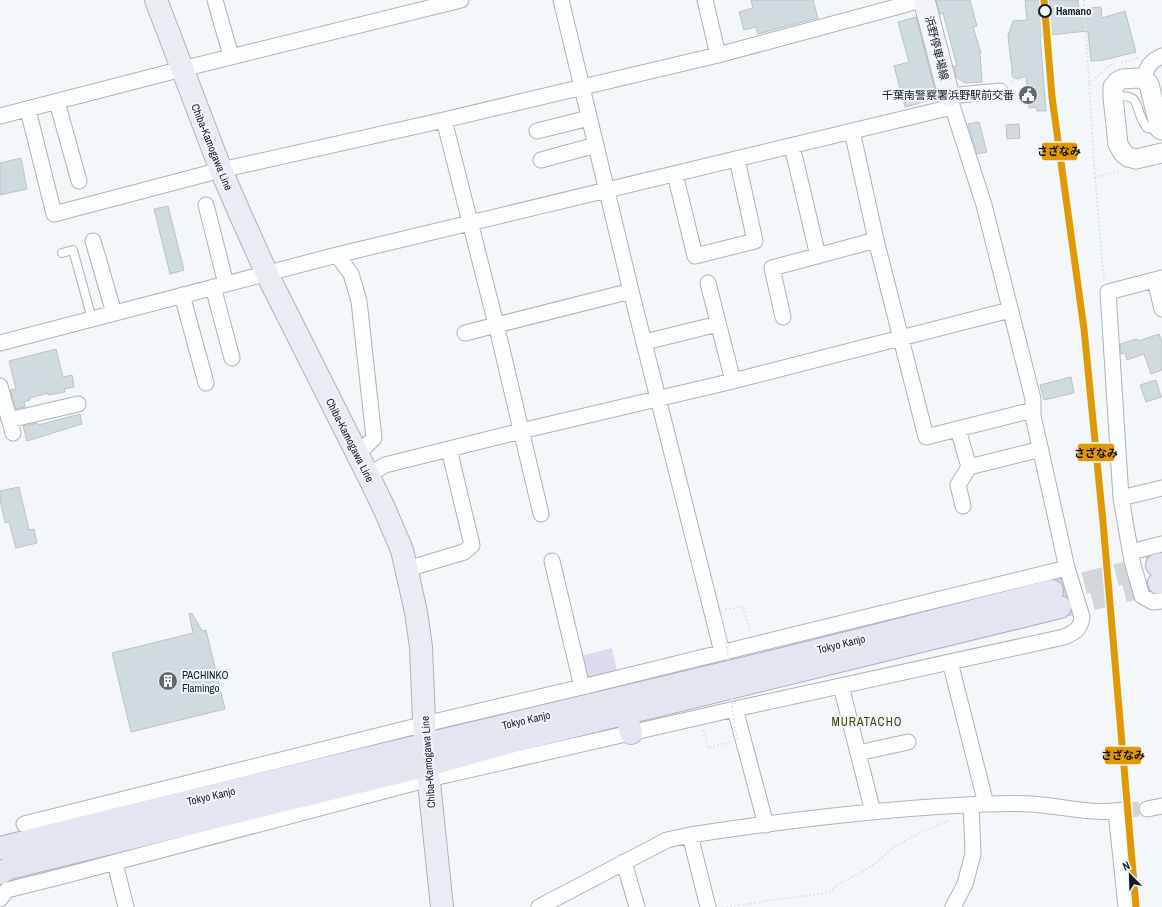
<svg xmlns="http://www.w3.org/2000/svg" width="1162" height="907" font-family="'Archivo Narrow','Noto Sans JP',sans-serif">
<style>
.green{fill:#dcd9f0}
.building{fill:#cfdbdf;stroke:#bbc2c5}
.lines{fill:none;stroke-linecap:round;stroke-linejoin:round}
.minor-tunnel{stroke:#d2d6d9;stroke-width:15;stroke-dasharray:15 8;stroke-linecap:butt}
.trunk-tunnel{stroke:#d2d6d9;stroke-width:22;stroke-dasharray:22 11;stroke-linecap:butt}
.service-casing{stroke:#acb1b5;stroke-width:10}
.minor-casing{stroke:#acb1b5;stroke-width:17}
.tertiary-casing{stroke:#acb1b5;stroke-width:21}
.secondary-casing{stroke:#acb1b5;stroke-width:23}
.primary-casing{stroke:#abb0bd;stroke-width:24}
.trunk-casing{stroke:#abb0bd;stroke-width:24}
.path{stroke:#e2e3e4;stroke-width:2;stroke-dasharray:2 2;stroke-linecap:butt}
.service{stroke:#fdfefe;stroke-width:8}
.minor{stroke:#fdfefe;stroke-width:15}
.tertiary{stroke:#fdfefe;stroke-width:19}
.secondary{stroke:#f4f5f8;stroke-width:21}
.primary{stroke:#e9ecf3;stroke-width:22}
.trunk{stroke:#e3e6f0;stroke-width:22}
.path-bridge{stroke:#e2e3e4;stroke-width:2;stroke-dasharray:2 2;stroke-linecap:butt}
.rail-1-casing{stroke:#f0f7fe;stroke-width:10}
.rail-1{stroke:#e09803;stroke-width:7}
.stop-dot{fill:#f0f7fe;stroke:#131a1f;stroke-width:2}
.labels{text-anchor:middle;stroke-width:4;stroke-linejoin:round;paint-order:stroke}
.stop-label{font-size:11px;font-weight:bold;fill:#131a1f;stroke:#f0f7fe;text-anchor:start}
.street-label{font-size:11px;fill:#131a1f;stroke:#f0f7fe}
.poi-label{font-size:11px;fill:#131a1f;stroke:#f0f7fe;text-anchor:end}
.neighbourhood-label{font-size:12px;letter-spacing:1px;fill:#3e4100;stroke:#f0f7fe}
.line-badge{stroke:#f0f7fe;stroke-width:1.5}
.pale-badge-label{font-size:11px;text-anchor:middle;font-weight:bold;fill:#111}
</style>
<rect width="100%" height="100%" fill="#f4f7fa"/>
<!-- green -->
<path class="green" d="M612,648l5,23 -31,7 -5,-22z"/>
<!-- building -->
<path class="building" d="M751,0h62l5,18 -60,16 -2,-7 -12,3 -5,-18 14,-4z
M936,0h34l7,26 -4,1 8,26h-1l2,29 -17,1 -9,-6 -2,-11h3l-14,-53 -3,1z
M1025,0h53l1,9 22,-2 1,11 23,-7 11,41 -32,8 -13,1 -3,-30 -48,5 6,75h-9l-1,-4 -7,1 -3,-32 -8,3 -4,-1 -2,-2v-6l-4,-34 5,-15 14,-1z
M916,17l21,81 -32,9 -11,-41 15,-4 -11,-40z
M979,122l8,30 -10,2 -9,-30z
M1019,124l1,14 -13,1 -1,-14z
M21,158l6,31 -27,6v-32z
M168,206l16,64 -14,4 -16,-65z
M1159,334l3,9v27l-11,4 -7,-20 -17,6 -2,-7 -4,1 -1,-10 17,-5 1,2z
M56,349l7,28 9,-2 2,12 -10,2 1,3 -17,3v-2l-18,5v2l-6,2 1,5 -9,2 -6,-19 6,-1 -7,-28z
M1071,377l3,16 -30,7 -4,-15z
M1156,380l5,17 -15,5 -6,-17z
M80,414l2,10 -55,17 -4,-15 14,-3 1,2z
M19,487l10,43 5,-1 3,14 -21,5 -7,-26 -4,1 -5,-24v-8z
M192,613l10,18 4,-1 19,79 -94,23 -19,-79 81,-20 -4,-19z"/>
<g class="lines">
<!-- minor-tunnel -->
<path class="minor-tunnel" d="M1124,810l23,-1"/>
<!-- trunk-tunnel -->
<path class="trunk-tunnel" d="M1052,591l105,-26
M1060,607l99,-24"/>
<!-- service casing -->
<g class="service-casing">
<path id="service" d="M1113,97c32,-5 19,12 34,31l12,1
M62,253l11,-3 19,69"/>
</g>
<!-- minor casing -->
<g class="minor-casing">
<path id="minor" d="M215,0l16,56
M561,0l70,291 91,361
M705,0l13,55
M1143,79c5,-13 6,-17 19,-23
M57,102l22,79
M28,110l26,104 167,-44 223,-50 274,-65 204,-55
M0,116l182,-47 279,-69
M444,120l52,204 45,190
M537,131l52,-13
M852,131l24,109 50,197 107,-27
M792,146l26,110
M541,160l55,-15
M675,174l20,82 60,-15 -18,-82
M206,205l20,79
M93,241l21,72
M337,255l14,19 8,27 15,137 -16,16
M1162,278l-54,14 13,206 11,63 10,35 11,6 9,-1
M1155,280l7,29
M708,283l25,98
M213,287l19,71
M182,295l24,88
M783,317l-11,-49 104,-28
M465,333l166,-42
M645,342l73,-18
M0,343l337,-88 615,-148
M0,386l13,47
M9,420l69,-16
M958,429l11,38
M368,475l17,-10 136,-34 212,-50 277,-71
M1121,498l41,-10
M963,506l-5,-21 11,-18 72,-18
M1131,552l31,-8
M552,561l30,126
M407,569l57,-17 8,-7 -23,-96
M950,662l36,142
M841,686l32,126
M735,709l31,116
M858,753l50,-11
M1147,809l15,-3
M1116,811l10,96
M24,824l401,-100 157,-37 485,-119
M690,835l18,72
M624,862l13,45
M115,863l11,44
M0,899l7,-9 56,-14 366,-97 306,-70 329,-72c11,-5 16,-7 18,-20l-15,-49 -34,-152v-17l-49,-194 -35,-109 51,-5
M539,907l128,-67 23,-5c98,-15 197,-27 295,-31 15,0 31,-1 46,0 32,2 60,11 93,6
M953,907l12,-23 8,-30 -2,-49"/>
</g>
<!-- tertiary casing -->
<g class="tertiary-casing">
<path id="tertiary" d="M1162,130l-2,-1 -11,-45 -6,-5 -6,-1 -15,1 -5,3 -4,5v10l5,47 5,9 5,4 8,2 26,-6"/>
</g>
<!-- secondary casing -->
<g class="secondary-casing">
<path id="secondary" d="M924,0l25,96"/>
</g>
<!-- primary casing -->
<g class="primary-casing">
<path id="primary" d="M156,0l65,170 19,44 27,60 101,201 16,33 18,42 14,62 5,35 4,97 17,163"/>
</g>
<!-- trunk casing -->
<g class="trunk-casing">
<path id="trunk" d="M1157,565l5,-1
M1159,583h3
M626,714l5,19
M0,848c241,-61 483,-117 725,-175 109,-26 218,-55 327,-82
M0,873l9,-5 419,-103 93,-26 539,-132"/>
</g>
<!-- path -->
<path class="path" d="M1084,0l11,177 27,-6
M1121,63l17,-5
M1011,82l4,-4
M1089,84l21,-19 5,-1
M1095,177l9,103
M725,610l18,-4 7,25
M703,730l5,18 22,-6
M726,907l105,-15 6,-8 24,-11 19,-13 12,-12 28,-15 30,-13"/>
<!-- service -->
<use href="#service" class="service"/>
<!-- minor -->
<use href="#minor" class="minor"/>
<!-- tertiary -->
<use href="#tertiary" class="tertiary"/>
<!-- secondary -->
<use href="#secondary" class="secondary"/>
<!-- primary -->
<use href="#primary" class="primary"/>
<!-- trunk -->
<use href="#trunk" class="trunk"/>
<!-- path-bridge -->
<path class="path-bridge" d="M721,611l5,26 8,89 4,14"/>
<!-- rail-1 casing -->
<g class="rail-1-casing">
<path id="rail-1" d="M1044,0l8,97 32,232 19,193 33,385"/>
</g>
<!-- rail-1 -->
<use href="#rail-1" class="rail-1"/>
</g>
<!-- icons -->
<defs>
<g id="civic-disc" transform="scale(1)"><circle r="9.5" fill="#62676c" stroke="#f0f7fe"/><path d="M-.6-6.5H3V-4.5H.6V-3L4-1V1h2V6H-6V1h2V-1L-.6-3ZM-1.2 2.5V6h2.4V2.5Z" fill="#fff"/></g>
<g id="building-disc" transform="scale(1)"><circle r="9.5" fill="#62676c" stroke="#f0f7fe"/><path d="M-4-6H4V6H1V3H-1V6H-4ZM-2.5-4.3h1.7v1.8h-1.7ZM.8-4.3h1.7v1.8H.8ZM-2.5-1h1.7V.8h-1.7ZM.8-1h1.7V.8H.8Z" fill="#fff"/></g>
</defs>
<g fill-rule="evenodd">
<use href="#civic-disc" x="1028" y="95"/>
<use href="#building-disc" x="168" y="681"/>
</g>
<!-- markers -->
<circle class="stop-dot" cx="1045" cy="11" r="6"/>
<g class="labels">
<!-- stop labels -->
<g class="stop-label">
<text x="1056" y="15">Hamano</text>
</g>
<!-- street labels -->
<g class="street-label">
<text transform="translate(937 48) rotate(76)" y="4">浜野停車場線</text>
<text transform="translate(212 147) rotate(68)" y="4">Chiba-Kamogawa Line</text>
<text transform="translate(350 440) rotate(63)" y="4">Chiba-Kamogawa Line</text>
<text transform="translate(841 644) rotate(-14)" y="4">Tokyo Kanjo</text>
<text transform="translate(526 720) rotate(-13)" y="4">Tokyo Kanjo</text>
<text transform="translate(428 762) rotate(-94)" y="4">Chiba-Kamogawa Line</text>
<text transform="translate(211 796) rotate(-13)" y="4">Tokyo Kanjo</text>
</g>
<!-- poi labels -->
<g class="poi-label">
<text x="1014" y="99">千葉南警察署浜野駅前交番</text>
<text x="182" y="679" text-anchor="start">PACHINKO<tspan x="182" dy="13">Flamingo</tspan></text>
</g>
<!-- neighbourhood labels -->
<g class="neighbourhood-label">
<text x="867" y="726">MURATACHO</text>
</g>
</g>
<g class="line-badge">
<rect x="1041" y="142" width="37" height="19" rx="4" fill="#e09803"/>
<rect x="1077" y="443" width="38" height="19" rx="4" fill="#e09803"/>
<rect x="1104" y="746" width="38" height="19" rx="4" fill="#e09803"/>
</g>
<g class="pale-badge-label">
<text x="1059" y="155">さざなみ</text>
<text x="1096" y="457">さざなみ</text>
<text x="1123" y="759">さざなみ</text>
</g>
<!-- north arrow -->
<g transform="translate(1130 875) rotate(337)" stroke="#f0f7fe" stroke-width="3" paint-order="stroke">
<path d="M0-3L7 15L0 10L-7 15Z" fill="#131a1f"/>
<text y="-6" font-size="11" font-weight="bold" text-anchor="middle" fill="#131a1f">N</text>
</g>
</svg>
